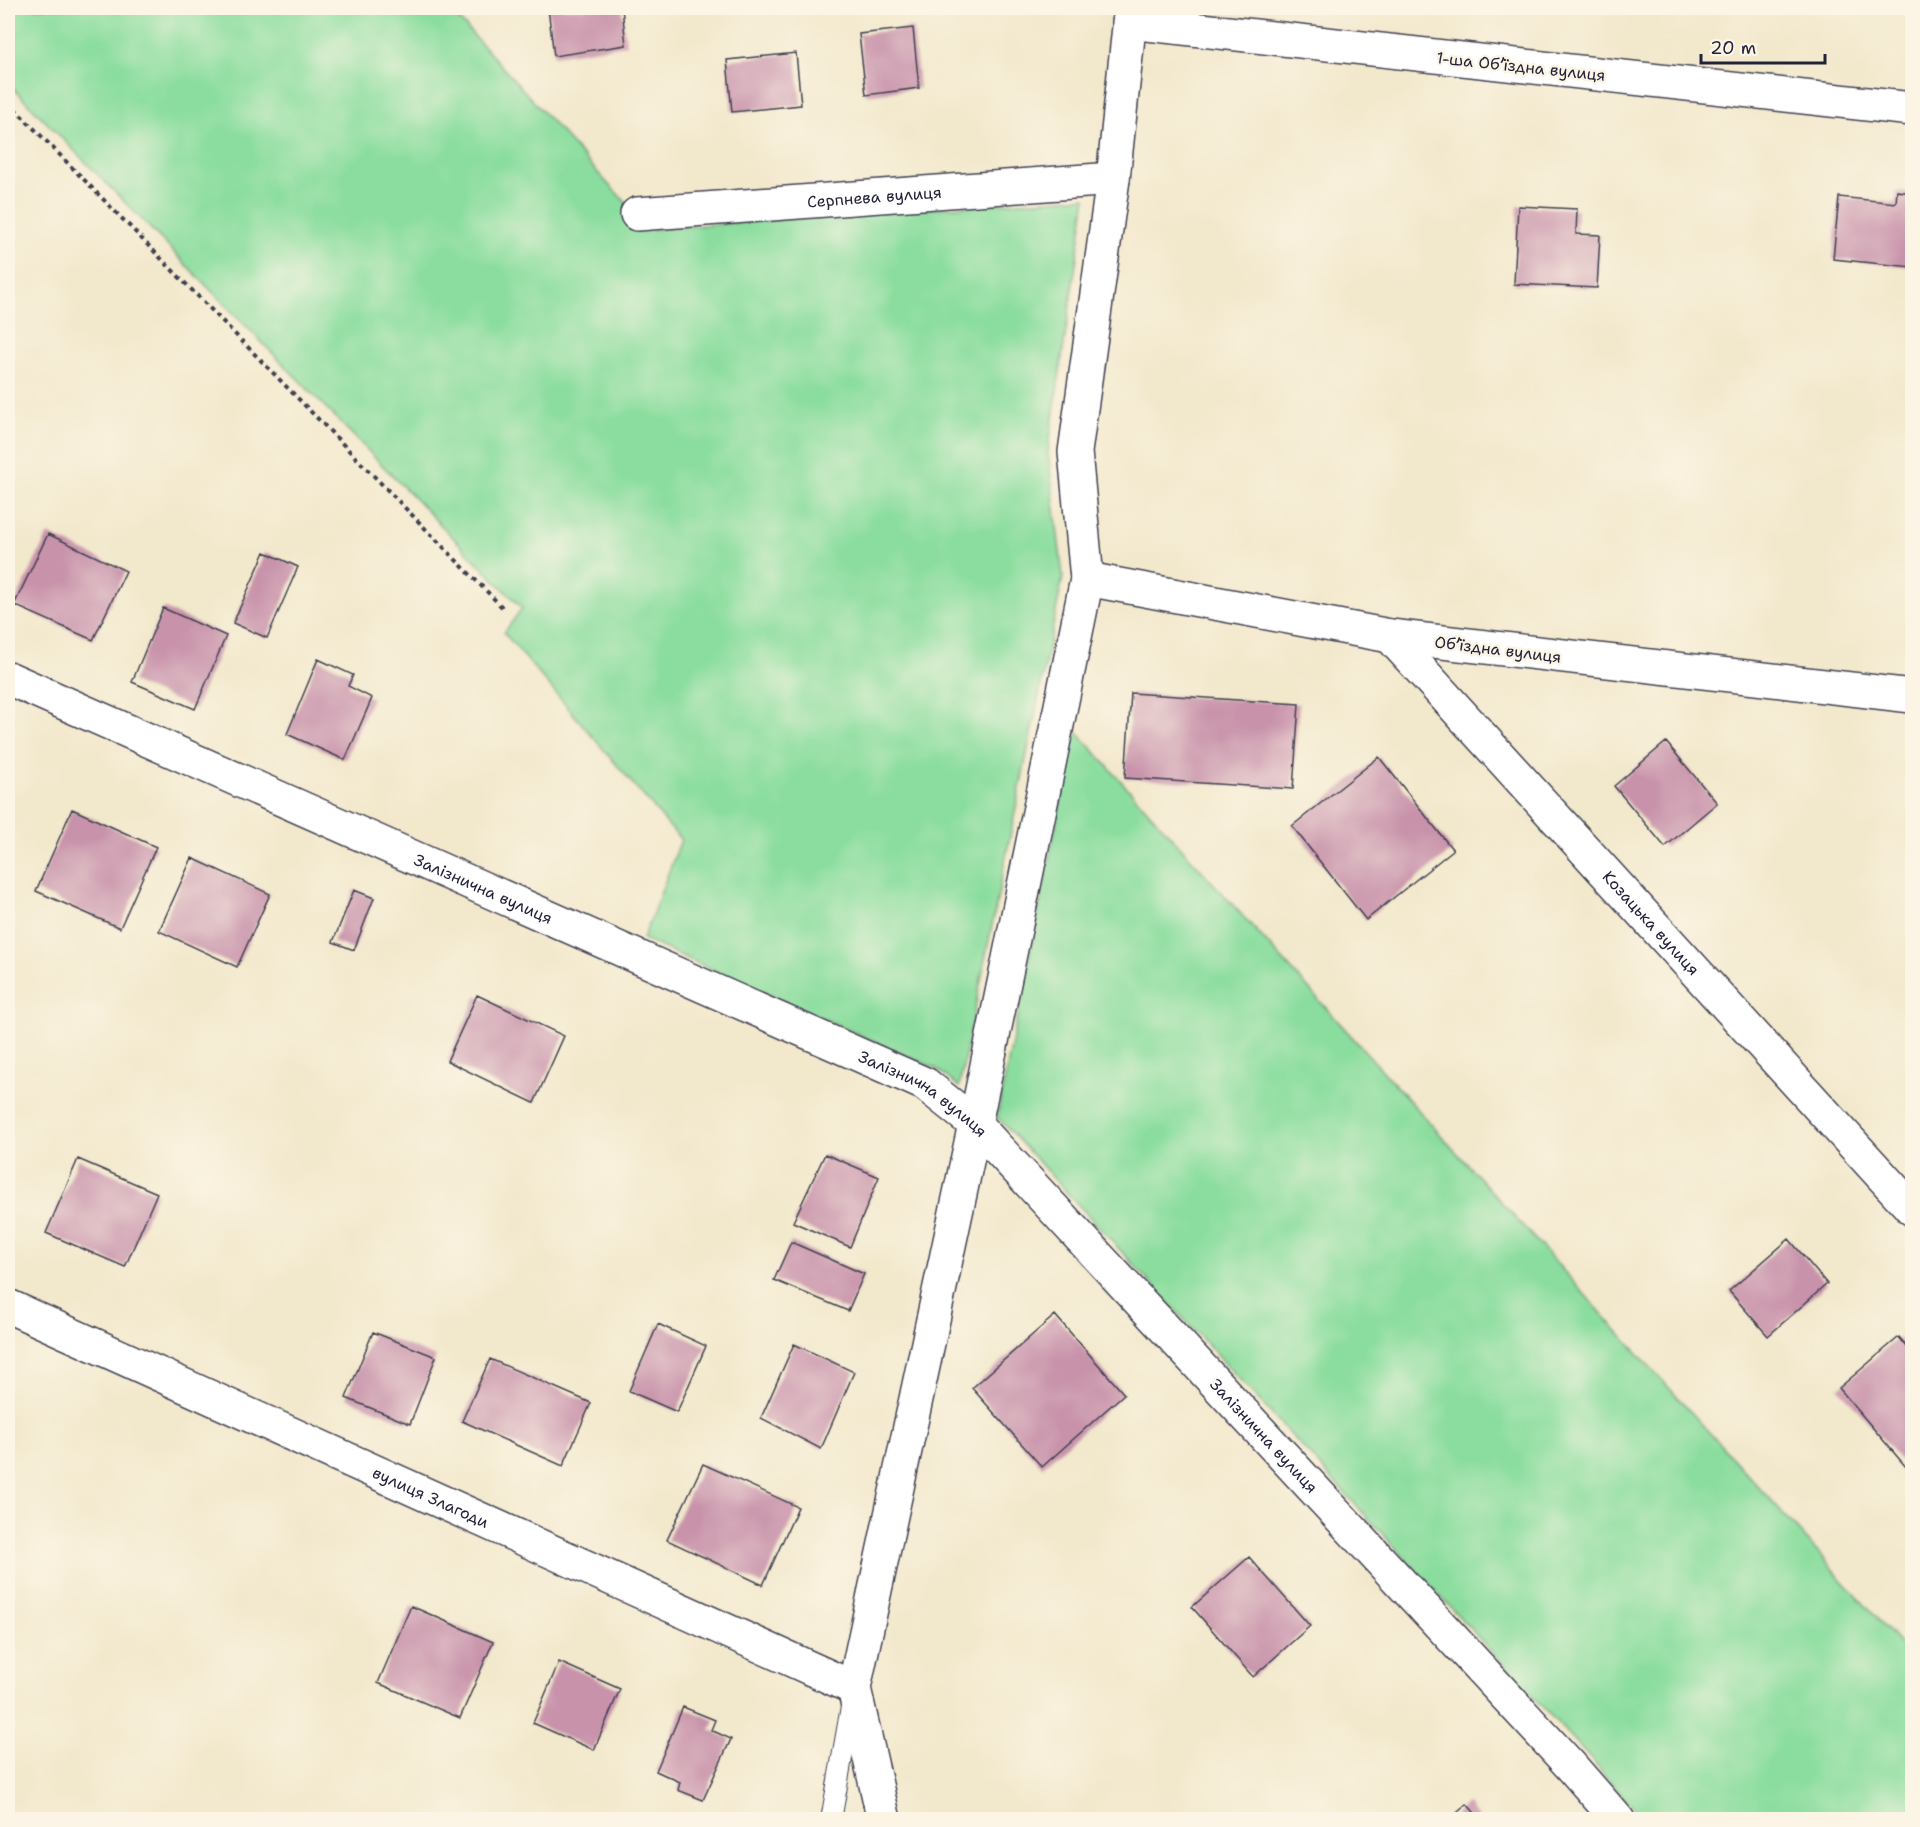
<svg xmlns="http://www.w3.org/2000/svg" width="1920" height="1827" font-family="'Shantell Sans',sans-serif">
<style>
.green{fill:#8add9e;stroke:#56806c;stroke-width:1.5}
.building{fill:#c893aa}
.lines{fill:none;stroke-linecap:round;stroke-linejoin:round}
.lane-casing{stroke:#414051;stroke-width:22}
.street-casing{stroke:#414051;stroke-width:36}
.path{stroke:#414051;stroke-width:4;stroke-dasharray:4.5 4.5;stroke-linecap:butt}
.lane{stroke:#fff;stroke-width:20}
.street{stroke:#fff;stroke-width:33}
.labels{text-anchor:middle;stroke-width:5;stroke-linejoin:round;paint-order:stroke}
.street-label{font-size:16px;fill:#22223b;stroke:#fcf5e5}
</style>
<rect width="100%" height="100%" fill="#fcf5e5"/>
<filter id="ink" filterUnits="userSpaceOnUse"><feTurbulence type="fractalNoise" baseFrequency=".0167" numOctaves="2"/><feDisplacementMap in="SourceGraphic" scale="12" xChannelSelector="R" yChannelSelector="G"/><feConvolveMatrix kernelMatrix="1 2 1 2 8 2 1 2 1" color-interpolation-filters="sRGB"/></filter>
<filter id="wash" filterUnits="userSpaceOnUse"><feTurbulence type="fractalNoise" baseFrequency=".008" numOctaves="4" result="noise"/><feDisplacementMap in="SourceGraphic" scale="24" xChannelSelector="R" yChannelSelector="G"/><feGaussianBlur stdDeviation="1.35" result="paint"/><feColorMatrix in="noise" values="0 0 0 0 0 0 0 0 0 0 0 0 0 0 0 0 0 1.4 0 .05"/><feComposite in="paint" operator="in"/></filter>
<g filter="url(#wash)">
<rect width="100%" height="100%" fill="#f2e8cc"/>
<!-- green -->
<path class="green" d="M8,8h441l159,176 44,45 434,-32 -38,255 15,125 -104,510 -24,-19 -292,-129 38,-99 -177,-207 18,-25 -514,-525z
M1075,730l837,927v162h-269l-56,-64 -590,-638z"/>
<g id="blocks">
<!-- building -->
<path class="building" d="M548,8h74l4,37 -72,11z
M913,28l6,60 -53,7 -7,-61z
M796,53l5,52 -69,7 -5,-52z
M1897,191l15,2v74l-79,-8 6,-62 57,6z
M1518,206l59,3 -1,25 24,1 -3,53 -83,-4z
M48,534l78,37 -33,69 -79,-35z
M265,552l33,15 -31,71 -34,-15z
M163,608l63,28 -31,73 -63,-27z
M318,659l35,16 -5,11 24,12 -27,62 -58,-26z
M1131,693l168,11 -6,85 -168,-11z
M1666,742l51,61 -52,44 -51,-61z
M1379,757l74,93 -87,70 -74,-94z
M72,809l84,38 -36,81 -84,-37z
M192,858l78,36 -33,73 -78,-36z
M354,890l20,8 -20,52 -21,-8z
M477,995l87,41 -30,67 -87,-42z
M825,1154l54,23 -29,70 -57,-25z
M78,1159l79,34 -32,74 -79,-34z
M1789,1239l38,45 -59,52 -39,-45z
M791,1242l73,32 -16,37 -74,-31z
M1055,1315l69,79 -82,73 -70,-79z
M658,1324l48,22 -29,66 -48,-21z
M373,1332l63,25 -26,67 -64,-26z
M1899,1337l13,16v121l-73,-86z
M794,1344l60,28 -33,77 -60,-31z
M490,1359l101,44 -28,63 -101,-45z
M703,1464l95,43 -35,78 -96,-45z
M1249,1557l61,69 -57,51 -61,-70z
M411,1606l82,36 -33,76 -82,-35z
M559,1662l61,27 -26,61 -61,-27z
M683,1707l32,13 -4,10 20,9 -28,61 -25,-10 2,-8 -24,-11z
M1467,1804l14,16h-32z"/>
</g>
</g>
<g filter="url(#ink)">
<use href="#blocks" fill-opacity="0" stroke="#414051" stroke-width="1.5"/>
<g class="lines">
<!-- lane casing -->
<g class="lane-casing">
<path id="lane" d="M831,1820l20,-113"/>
</g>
<!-- street casing -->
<g class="street-casing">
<g id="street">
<path d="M1129,22l783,87"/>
<path id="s1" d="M637,214l476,-35"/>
<path d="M1087,579l303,57 522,60"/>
<path id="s2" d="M1390,636l522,573"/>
<path id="s3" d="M8,678l917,406 50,40 596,642 47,54"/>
<path id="s4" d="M8,1306l846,382"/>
<path d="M884,1820l-30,-132 121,-564 112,-545 -12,-127 38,-273 18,-171"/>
</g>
</g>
<!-- path -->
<path class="path" d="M8,102l495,506"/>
<!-- lane -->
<use href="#lane" class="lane"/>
<!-- street -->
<use href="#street" class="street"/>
</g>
</g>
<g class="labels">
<!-- street labels -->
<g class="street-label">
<text transform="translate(1521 66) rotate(6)" y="6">1-ша Обʼїздна вулиця</text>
<text dy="6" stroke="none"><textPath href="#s1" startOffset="238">Серпнева вулиця</textPath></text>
<text transform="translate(1498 649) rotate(7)" y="6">Обʼїздна вулиця</text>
<text dy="6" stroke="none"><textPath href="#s3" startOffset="520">Залізнична вулиця</textPath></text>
<text dy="6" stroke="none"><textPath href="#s2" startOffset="388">Козацька вулиця</textPath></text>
<text dy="6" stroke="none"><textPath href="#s3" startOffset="1006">Залізнична вулиця</textPath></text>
<text dy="6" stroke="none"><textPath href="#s3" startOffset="1492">Залізнична вулиця</textPath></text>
<text dy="6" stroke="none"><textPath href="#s4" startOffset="464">вулиця Злагоди</textPath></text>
</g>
</g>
<!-- margin -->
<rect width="1920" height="1827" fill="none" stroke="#fcf5e5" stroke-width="30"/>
<!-- scale -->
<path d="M1701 54v9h124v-9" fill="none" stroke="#22223b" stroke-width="3"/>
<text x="1710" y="54" font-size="18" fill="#22223b" stroke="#fcf5e5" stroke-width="4.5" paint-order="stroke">20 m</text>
</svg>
